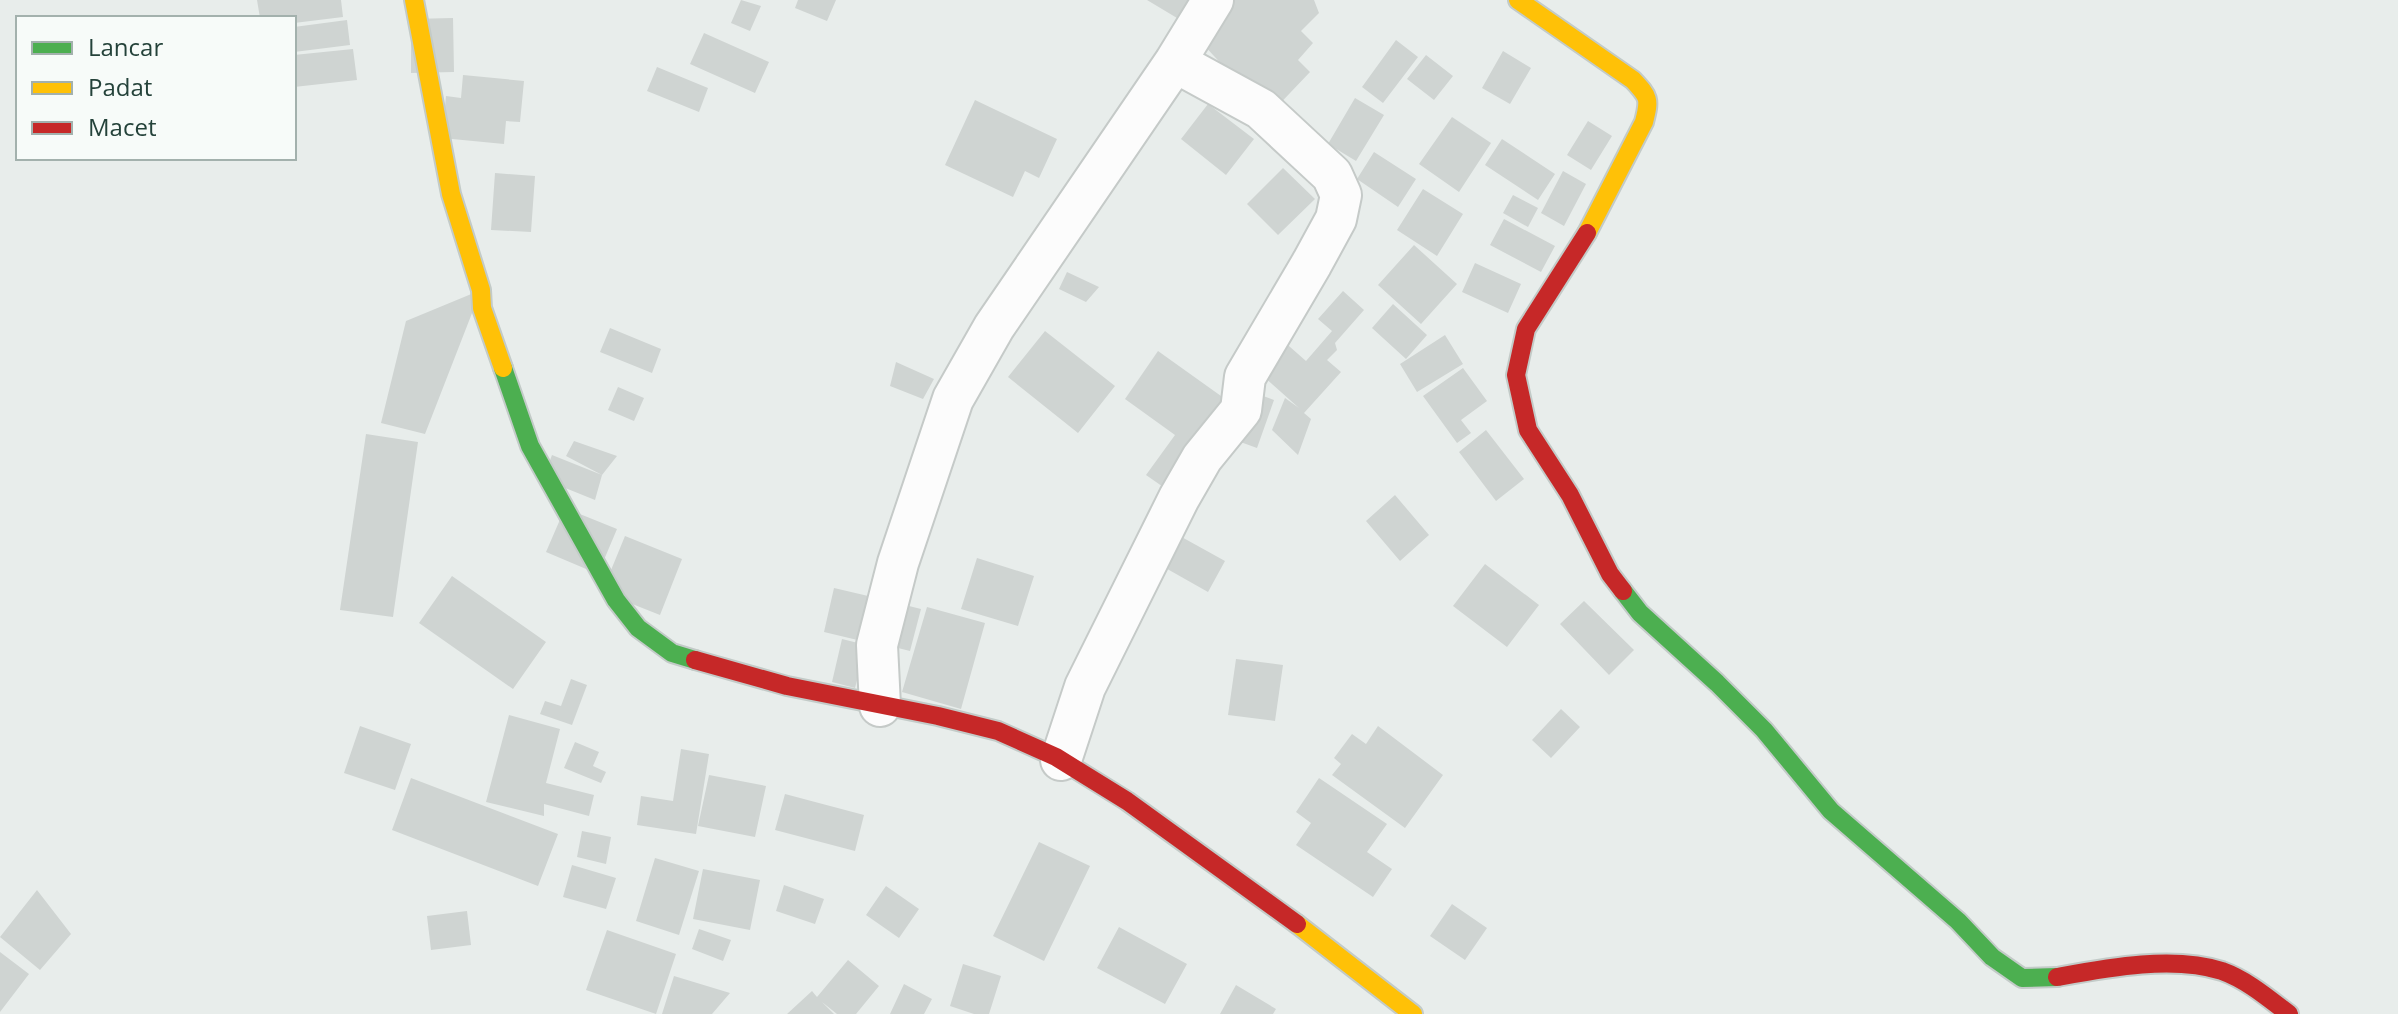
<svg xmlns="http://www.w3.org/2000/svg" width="2398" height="1014" font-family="'Open Sans',sans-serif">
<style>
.building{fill:#cfd4d2}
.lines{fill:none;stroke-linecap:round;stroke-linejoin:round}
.street-casing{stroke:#c5cac8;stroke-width:44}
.fast-casing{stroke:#c3cbc8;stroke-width:22}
.slow-casing{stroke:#c3cbc8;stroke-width:22}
.jam-casing{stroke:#c3cbc8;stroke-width:22}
.street{stroke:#fcfcfc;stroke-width:40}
.fast{stroke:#4caf50;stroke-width:18}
.slow{stroke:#ffc107;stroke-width:18}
.jam{stroke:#c62828;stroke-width:18}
</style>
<rect width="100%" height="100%" fill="#e8edeb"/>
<!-- building -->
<path class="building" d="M257,0h84l2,17 -49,6v-5h-34z
M741,0l20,6 -11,25 -19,-8z
M798,0h38l-9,21 -32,-13z
M1147,0h41l-11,18z
M1229,0h85l5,13 -18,18 12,12 -15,17 12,12 -41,43 -69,-74z
M453,18l1,54 -43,1v-54z
M347,20l3,25 -56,7v-25z
M704,33l65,29 -14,31 -65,-29z
M1396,40l22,17 -35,46 -21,-16z
M353,49l4,31 -63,7v-32z
M1503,51l28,17 -21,36 -28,-16z
M1426,55l27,21 -19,24 -27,-21z
M657,67l51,21 -9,24 -52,-21z
M463,75l61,6 -4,41 -14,-1 -2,23 -62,-6 4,-42 15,2z
M1355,98l29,17 -28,46 -28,-17z
M975,100l82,39 -18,39 -14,-7 -12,26 -68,-32z
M1208,104l46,35 -28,36 -45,-36z
M1452,117l39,26 -32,49 -40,-28z
M1588,121l24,15 -21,34 -24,-15z
M1502,139l53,35 -17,26 -53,-35z
M1374,152l42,27 -18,28 -41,-28z
M1283,168l32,31 -37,36 -31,-31z
M1563,171l23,13 -22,42 -23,-13z
M495,173l40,3 -4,56 -40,-2z
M1423,189l40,25 -26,42 -40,-26z
M1513,195l25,13 -10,19 -25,-14z
M1504,219l51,27 -14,26 -51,-27z
M1414,245l43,39 -36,40 -43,-39z
M1475,263l46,21 -13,29 -46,-21z
M1067,272l32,15 -13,15 -27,-13z
M481,290l-56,144 -44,-11 25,-102z
M1343,291l21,19 -29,33 2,7 -10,10 14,12 -37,41 7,6 -13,36 -26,-25 13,-32 14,10 -44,-39 26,-30 25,22 26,-30 -14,-12z
M1393,304l34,31 -21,24 -34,-31z
M610,328l51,21 -9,24 -52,-21z
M1045,331l70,55 -37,47 -70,-56z
M1445,335l18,29 -46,28 -17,-28z
M1158,351l77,55 7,-18 32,12 -17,48 -33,-12 -45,62 -33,-23 29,-40 -50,-36z
M896,362l38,17 -11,20 -33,-13z
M1463,368l24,33 -26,19 10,13 -14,10 -34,-47z
M618,387l26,11 -10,23 -26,-11z
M1486,430l38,49 -28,22 -37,-49z
M366,434l52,8 -25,175 -53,-7z
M574,441l43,15 -15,19 -36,-19z
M552,455l50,20 -7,25 -52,-21z
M1395,495l34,40 -29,26 -34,-40z
M565,508l52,21 -19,45 -52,-22z
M1178,535l47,26 -17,31 -46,-26z
M625,536l57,23 -22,56 -58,-23z
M977,558l57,18 -16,50 -57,-17z
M1485,564l54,41 -32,42 -54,-41z
M452,576l94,66 -33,47 -94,-66z
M834,588l47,11 -11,44 -46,-11z
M1584,601l50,49 -25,25 -49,-51z
M893,602l28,7 -11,42 -28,-7z
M927,607l58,16 -24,86 -59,-17z
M842,639l24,6 -11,43 -23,-6z
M1236,659l47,6 -8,56 -47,-6z
M571,679l16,6 -15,40 -32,-11 5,-13 16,5z
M1561,709l19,18 -29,31 -19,-18z
M509,715l51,14 -14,54 48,12 -5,21 -45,-12v12l-58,-14z
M360,726l51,18 -16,46 -51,-17z
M1378,726l65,49 -38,53 -73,-53 9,-11 -7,-6 18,-24 14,10z
M575,742l24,10 -6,14 13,6 -5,11 -37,-15z
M681,749l28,5 -13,80 -59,-9 4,-29 32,5z
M709,775l57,11 -11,51 -57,-11z
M411,778l147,56 -20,52 -146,-56z
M1319,778l68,46 -20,28 25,17 -19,28 -77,-52 15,-22 -15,-11z
M785,794l79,21 -9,36 -80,-21z
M582,831l29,6 -5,27 -29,-7z
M1039,842l51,24 -46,95 -51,-25z
M655,858l44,13 -20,64 -43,-14z
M572,865l44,13 -10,31 -43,-12z
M703,869l57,11 -10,50 -57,-11z
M784,885l40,14 -9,25 -39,-13z
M886,886l33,23 -20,29 -33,-23z
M37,890l34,44 -31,36 -40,-33z
M1452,904l35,24 -22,32 -35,-24z
M467,911l4,34 -40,5 -4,-34z
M1119,927l68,37 -22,40 -68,-36z
M699,929l32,11 -8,21 -31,-12z
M607,930l69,24 -20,60 -70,-24z
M0,952l29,22 -29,38z
M848,960l31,26 -23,28h-19l-15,-12 12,12h-47l25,-23 5,6z
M963,964l38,12 -12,38h-15l-24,-8z
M674,976l56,17 -18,21h-50z
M904,984l28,15 -8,15h-34z
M1236,985l40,24 -3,5h-53z"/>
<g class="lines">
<!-- street casing -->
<g class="street-casing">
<path id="street" d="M880,706l-3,-61 21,-82 55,-164 41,-72 181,-265 38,-62
M1061,760l24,-73 94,-189 23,-40 39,-48 4,-33 67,-114 24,-44 5,-24 -9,-20 -71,-66 -86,-47"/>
</g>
<!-- fast casing -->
<g class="fast-casing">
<path id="fast" d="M503,368l27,78 86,154 22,28 34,25 23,7
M1623,591l17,22 77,70 47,47 67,81 127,110 34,36 30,21 35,-1"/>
</g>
<!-- slow casing -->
<g class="slow-casing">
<path id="slow" d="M414,0l37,194 30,96 1,18 21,60
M1518,0l115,80c16,17 17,19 11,42l-57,111
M1297,924l116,90"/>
</g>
<!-- jam casing -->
<g class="jam-casing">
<path id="jam" d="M1587,233l-61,96 -10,46 12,55 42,65 40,79 13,17
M695,660l92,26 151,30 60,15 58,26 71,44 170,123
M2057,977c49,-9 116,-22 165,-6 25,9 46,27 67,43"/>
</g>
<!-- street -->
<use href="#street" class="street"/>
<!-- fast -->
<use href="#fast" class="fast"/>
<!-- slow -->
<use href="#slow" class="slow"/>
<!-- jam -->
<use href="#jam" class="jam"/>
</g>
<!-- legend -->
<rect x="16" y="16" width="280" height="144" fill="#f7fbf9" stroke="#a3b1ad" stroke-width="2"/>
<rect x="32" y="42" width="40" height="12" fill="#4caf50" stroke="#a3b1ad" stroke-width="2"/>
<text x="88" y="56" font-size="24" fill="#24423a">Lancar</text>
<rect x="32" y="82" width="40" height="12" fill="#ffc107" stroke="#a3b1ad" stroke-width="2"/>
<text x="88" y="96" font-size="24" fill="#24423a">Padat</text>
<rect x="32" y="122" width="40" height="12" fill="#c62828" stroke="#a3b1ad" stroke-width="2"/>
<text x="88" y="136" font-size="24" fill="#24423a">Macet</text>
</svg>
